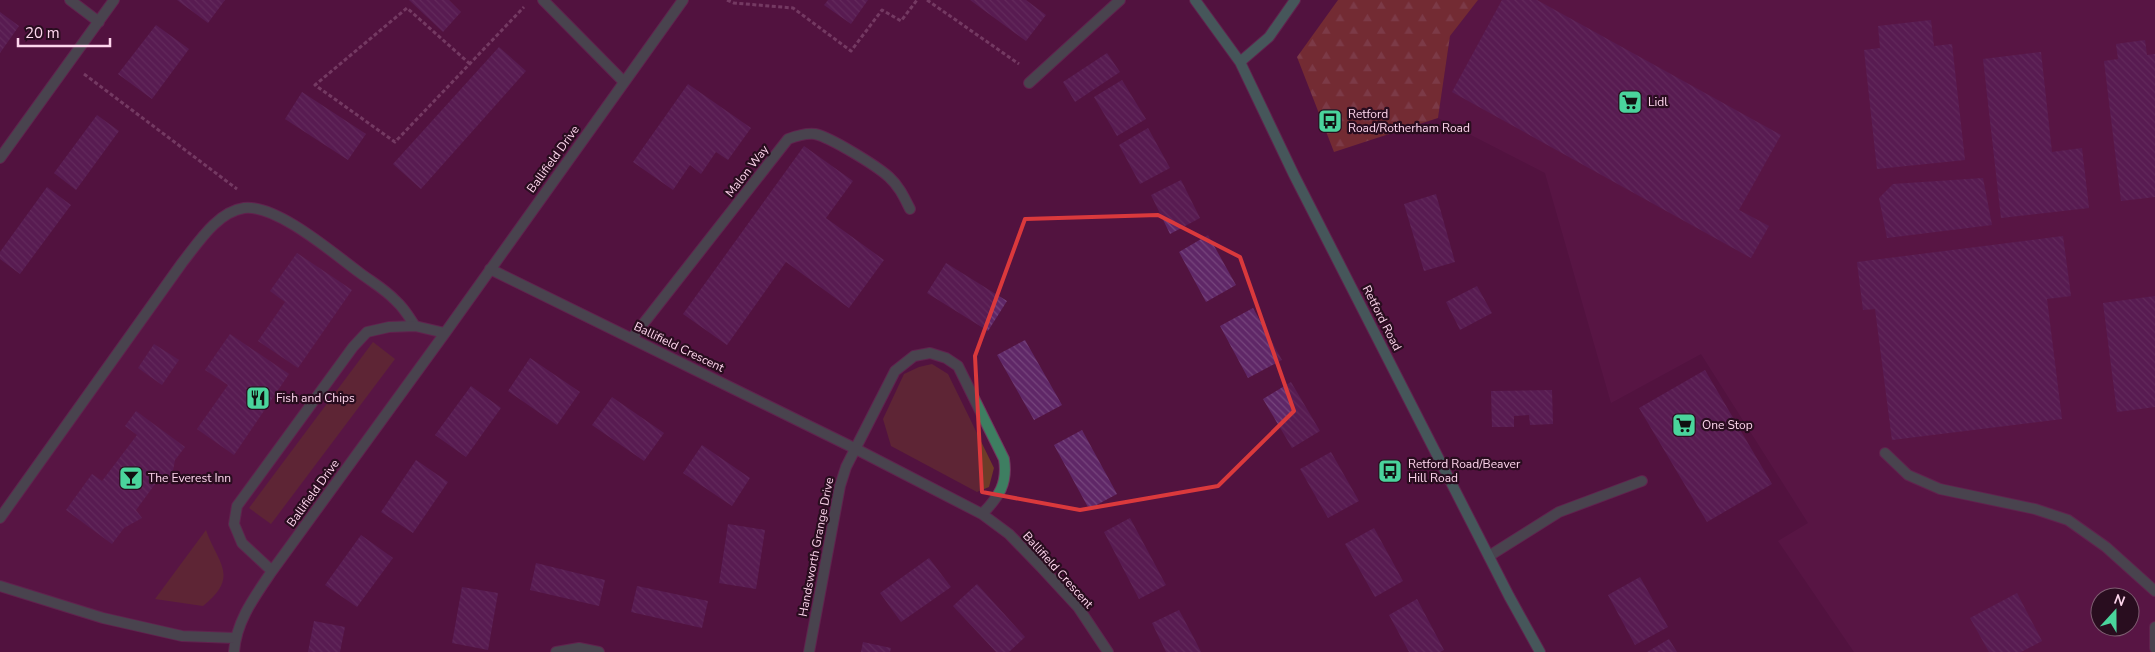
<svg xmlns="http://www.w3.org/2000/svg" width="2155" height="652" font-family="'Nunito Sans',sans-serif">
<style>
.built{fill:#601a4b;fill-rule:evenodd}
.grass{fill:#6d3c28}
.forest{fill:url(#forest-firs)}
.building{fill:url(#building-back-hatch)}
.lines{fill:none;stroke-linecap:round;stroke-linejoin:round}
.service-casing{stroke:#71365e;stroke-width:12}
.minor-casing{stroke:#71365e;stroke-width:12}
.secondary-casing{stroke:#71365e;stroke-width:12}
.path{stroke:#9e698c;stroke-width:3;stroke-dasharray:4 2.5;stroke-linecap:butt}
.service{stroke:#3e7e61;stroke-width:10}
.minor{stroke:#3e7e61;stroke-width:10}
.secondary{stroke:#38a97b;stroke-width:10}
.marked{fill:none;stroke:#da393c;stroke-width:4;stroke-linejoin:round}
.labels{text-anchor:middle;stroke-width:4.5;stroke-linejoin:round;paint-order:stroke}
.poi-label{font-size:12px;fill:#fed6ed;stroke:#290d1f;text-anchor:start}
.street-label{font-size:12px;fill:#fed6ed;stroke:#290d1f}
</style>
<defs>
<pattern id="forest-firs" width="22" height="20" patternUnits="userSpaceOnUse" patternTransform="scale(1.25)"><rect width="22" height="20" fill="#9b4925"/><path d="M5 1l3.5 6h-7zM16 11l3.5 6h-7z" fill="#af6b50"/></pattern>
<pattern id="building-back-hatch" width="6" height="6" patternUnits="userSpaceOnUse" patternTransform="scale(1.25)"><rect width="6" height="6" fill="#5f2767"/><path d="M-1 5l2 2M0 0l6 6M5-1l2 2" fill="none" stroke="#77467d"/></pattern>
</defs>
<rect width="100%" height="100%" fill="#52133f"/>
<!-- built -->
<path class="built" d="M1478,0h677v652h-301l-76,-111 30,-18 -107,-169 -90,49 -66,-230 -107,-55 12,-82zM2100,597h30v30h-30z
M243,208l31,7 121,84 20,26 30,8 -173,238 -37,67 -53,-2 -182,-50v-68l207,-287z"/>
<!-- grass -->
<path class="grass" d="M373,342l22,17 -124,165 -22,-16z
M932,364l16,10 46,94 -5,19 -12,5 -86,-46 -8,-27 21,-45 15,-7z
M206,530c12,34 34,46 -3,76l-48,-7z"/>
<!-- forest -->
<path class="forest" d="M1338,0h140l-28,36 -12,82 -104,34 -37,-95z"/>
<!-- building -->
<path class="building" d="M177,0h48l-17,23z
M409,0h40l12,12 -18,20z
M828,0h40l-17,24 -27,-19z
M970,0h56l20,15 -20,26z
M1502,0h35l244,135 -42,75 30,16 -18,32 -299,-166z
M0,12l19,14 -19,27z
M1931,20l3,26 18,-2 13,116 -88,9 -13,-119 16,-2 -2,-22z
M156,25l33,24 -37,50 -34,-25z
M2145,40l2,15 8,-1v143l-34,4 -17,-140 14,-2 -2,-15z
M499,47l27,24 -105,118 -28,-25z
M2041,52l11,100 30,-4 7,60 -88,10 -18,-159z
M1107,53l13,19 -45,30 -12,-20z
M1122,80l24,39 -29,17 -23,-39z
M688,84l63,44 -23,32 -12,-8 -15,22 -11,-9 -17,25 -40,-28z
M302,92l64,42 -18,26 -63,-41z
M97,115l22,16 -43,59 -22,-17z
M1148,128l22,40 -30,16 -21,-39z
M804,146l49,35 -27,37 58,42 -35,48 -63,-46 -59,83 -44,-31z
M1983,178l9,47 -105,13 -8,-40 14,-14z
M1181,180l19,38 -30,16 -19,-39z
M47,187l24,18 -51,69 -20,-15v-7z
M1436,194l19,68 -31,9 -20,-67z
M1208,235l28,50 -30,17 -27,-50z
M2063,236l8,60 -24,3 15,120 -170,21 -17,-131 -12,1 -6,-48z
M297,253l55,37 -54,78 -40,-27 27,-39 -15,-11z
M946,263l61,38 -19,30 -61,-38z
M1477,286l15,27 -32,17 -14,-28z
M2155,296v111l-38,5 -14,-109z
M1253,308l29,52 -34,18 -28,-52z
M230,334l59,40 -55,81 -37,-26 31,-44 -23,-15z
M1025,340l37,65 -28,15 -37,-65z
M154,344l25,16 -17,25 -24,-17z
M530,358l50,34 -23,33 -49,-34z
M1705,370l67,114 -65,38 -68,-114z
M1291,382l29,49 -28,17 -29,-49z
M471,386l30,22 -35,49 -31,-22z
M1552,390l1,34 -23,1 -1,-10 -15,1v11h-22l-1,-36z
M612,397l52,36 -20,28 -52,-36z
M136,411l49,36 -10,13 -4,21 -10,-5 -25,34 6,8 -18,10 -12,16 -46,-34 26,-36 10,7 35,-46 -12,-9z
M1082,430l35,64 -28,15 -35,-64z
M702,445l48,33 -18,28 -49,-33z
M1331,452l28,49 -31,17 -28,-49z
M416,460l32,22 -35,51 -32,-21z
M1130,518l36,67 -27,14 -35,-67z
M728,524l37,6 -9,59 -37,-6z
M1374,528l29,53 -28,16 -30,-53z
M361,535l32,23 -36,49 -32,-22z
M929,558l22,29 -50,35 -21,-29z
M536,563l69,17 -6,26 -69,-16z
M1640,577l28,50 -33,18 -27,-50z
M977,584l48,53 -16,15h-13l-43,-46z
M637,586l71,15 -6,27 -71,-16z
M462,587l36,6 -10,57 -36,-7z
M2017,593l25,48 -21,11h-32l-19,-34z
M1417,599l27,51 -4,2h-31l-20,-37z
M1179,610l17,32 5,10h-35l-14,-29z
M314,621l31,6 -5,25h-32z
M1669,639l8,13h-30z
M863,642l28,6 -1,4h-29z"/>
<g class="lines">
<!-- service casing -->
<g class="service-casing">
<path id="service" d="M1029,83l91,-83
M632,338l156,-199c8,-3 18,-6 27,-5 15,3 62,32 74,43 10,9 15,20 21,32
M1885,453l23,22 32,14 95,20 33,11 38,27 49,44
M0,518l182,-255c16,-20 35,-51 62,-55 33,-4 90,46 116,65 12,9 26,17 36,28 8,7 13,16 19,25
M1489,556l70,-44 83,-31"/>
</g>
<!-- minor casing -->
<g class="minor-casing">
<path id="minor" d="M70,0l29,22
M543,0l81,82
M0,158l114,-158
M490,269l366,180 126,65 27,20 32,33 37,40 30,45
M272,571l-30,-28 -8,-19 3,-18 116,-159 14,-15 22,-5 26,-1 30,7
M0,586l103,32 79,18 53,2
M2155,627v21
M234,652c2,-31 21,-56 38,-81l173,-238 238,-333
M556,652l23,-4 20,4
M809,652l31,-166 6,-19 49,-96 19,-15 16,-3 16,5 12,8 46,93c4,24 -5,38 -22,55"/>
</g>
<!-- secondary casing -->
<g class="secondary-casing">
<path id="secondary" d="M1195,0l45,62 54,113 215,421 31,56
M1240,62l29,-25 26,-37"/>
</g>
<!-- path -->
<path class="path" d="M727,0l7,3 59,5 58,43 31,-41 19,11 16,-21
M927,0l92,64
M470,64l-63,-56 -92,77 80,57 129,-135
M84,74l153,115"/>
<!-- service -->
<use href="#service" class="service"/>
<!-- minor -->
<use href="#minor" class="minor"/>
<!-- secondary -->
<use href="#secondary" class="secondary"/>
</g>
<!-- marked area -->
<path d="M0 0H2155V652H0ZM1158,215l82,42 54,154 -76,75 -138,24 -98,-18 -7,-136 50,-137z" fill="#52133f" fill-opacity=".55" fill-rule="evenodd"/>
<path class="marked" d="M1158,215l82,42 54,154 -76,75 -138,24 -98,-18 -7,-136 50,-137z"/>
<!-- icons -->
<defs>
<g id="supermarket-square" transform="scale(1.25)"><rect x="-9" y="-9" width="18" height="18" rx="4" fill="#4ad49c" stroke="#290d1f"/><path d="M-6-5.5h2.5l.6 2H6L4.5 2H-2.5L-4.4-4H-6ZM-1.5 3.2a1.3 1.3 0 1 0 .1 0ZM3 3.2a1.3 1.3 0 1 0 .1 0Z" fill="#111"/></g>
<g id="bus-square" transform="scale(1.25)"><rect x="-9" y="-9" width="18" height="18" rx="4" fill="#4ad49c" stroke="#290d1f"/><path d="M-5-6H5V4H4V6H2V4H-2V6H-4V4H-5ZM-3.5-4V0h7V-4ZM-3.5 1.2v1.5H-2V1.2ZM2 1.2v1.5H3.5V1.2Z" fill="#111"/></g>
<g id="restaurant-square" transform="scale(1.25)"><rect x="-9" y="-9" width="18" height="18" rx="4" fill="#4ad49c" stroke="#290d1f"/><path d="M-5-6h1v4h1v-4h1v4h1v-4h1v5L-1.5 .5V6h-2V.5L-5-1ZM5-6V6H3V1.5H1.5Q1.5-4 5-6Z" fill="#111"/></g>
<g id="bar-square" transform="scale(1.25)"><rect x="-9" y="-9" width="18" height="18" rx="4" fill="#4ad49c" stroke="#290d1f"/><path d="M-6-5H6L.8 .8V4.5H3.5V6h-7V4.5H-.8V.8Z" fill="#111"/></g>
</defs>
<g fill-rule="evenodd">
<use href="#supermarket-square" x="1630" y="102"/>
<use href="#bus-square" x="1330" y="121"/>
<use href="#restaurant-square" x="258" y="398"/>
<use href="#supermarket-square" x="1684" y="425"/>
<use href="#bus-square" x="1390" y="471"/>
<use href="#bar-square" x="131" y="478"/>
</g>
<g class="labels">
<!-- poi labels -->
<g class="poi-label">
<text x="1648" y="106">Lidl</text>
<text x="1348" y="118">Retford<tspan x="1348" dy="14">Road/Rotherham Road</tspan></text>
<text x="276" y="402">Fish and Chips</text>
<text x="1702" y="429">One Stop</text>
<text x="1408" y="468">Retford Road/Beaver<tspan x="1408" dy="14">Hill Road</tspan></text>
<text x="148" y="482">The Everest Inn</text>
</g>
<!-- street labels -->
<g class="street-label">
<text transform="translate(553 159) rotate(-54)" y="4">Ballifield Drive</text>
<text transform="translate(747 171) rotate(-52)" y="4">Malon Way</text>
<text transform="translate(1382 318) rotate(63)" y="4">Retford Road</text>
<text transform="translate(679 347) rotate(26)" y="4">Ballifield Crescent</text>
<text transform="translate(313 493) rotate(-54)" y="4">Ballifield Drive</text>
<text transform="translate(816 547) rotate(-79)" y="4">Handsworth Grange Drive</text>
<text transform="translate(1058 570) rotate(48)" y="4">Ballifield Crescent</text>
</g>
</g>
<!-- north arrow -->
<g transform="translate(2115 612) rotate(21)"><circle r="24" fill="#290d1f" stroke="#7e5d71"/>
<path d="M0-4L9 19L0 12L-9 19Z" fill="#4ad49c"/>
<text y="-8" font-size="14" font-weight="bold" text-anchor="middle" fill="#fed6ed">N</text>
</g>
<!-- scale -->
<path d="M18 38v8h92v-8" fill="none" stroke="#fed6ed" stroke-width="2.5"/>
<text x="25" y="38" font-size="15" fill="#fed6ed" stroke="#290d1f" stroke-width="4" paint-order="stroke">20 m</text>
</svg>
